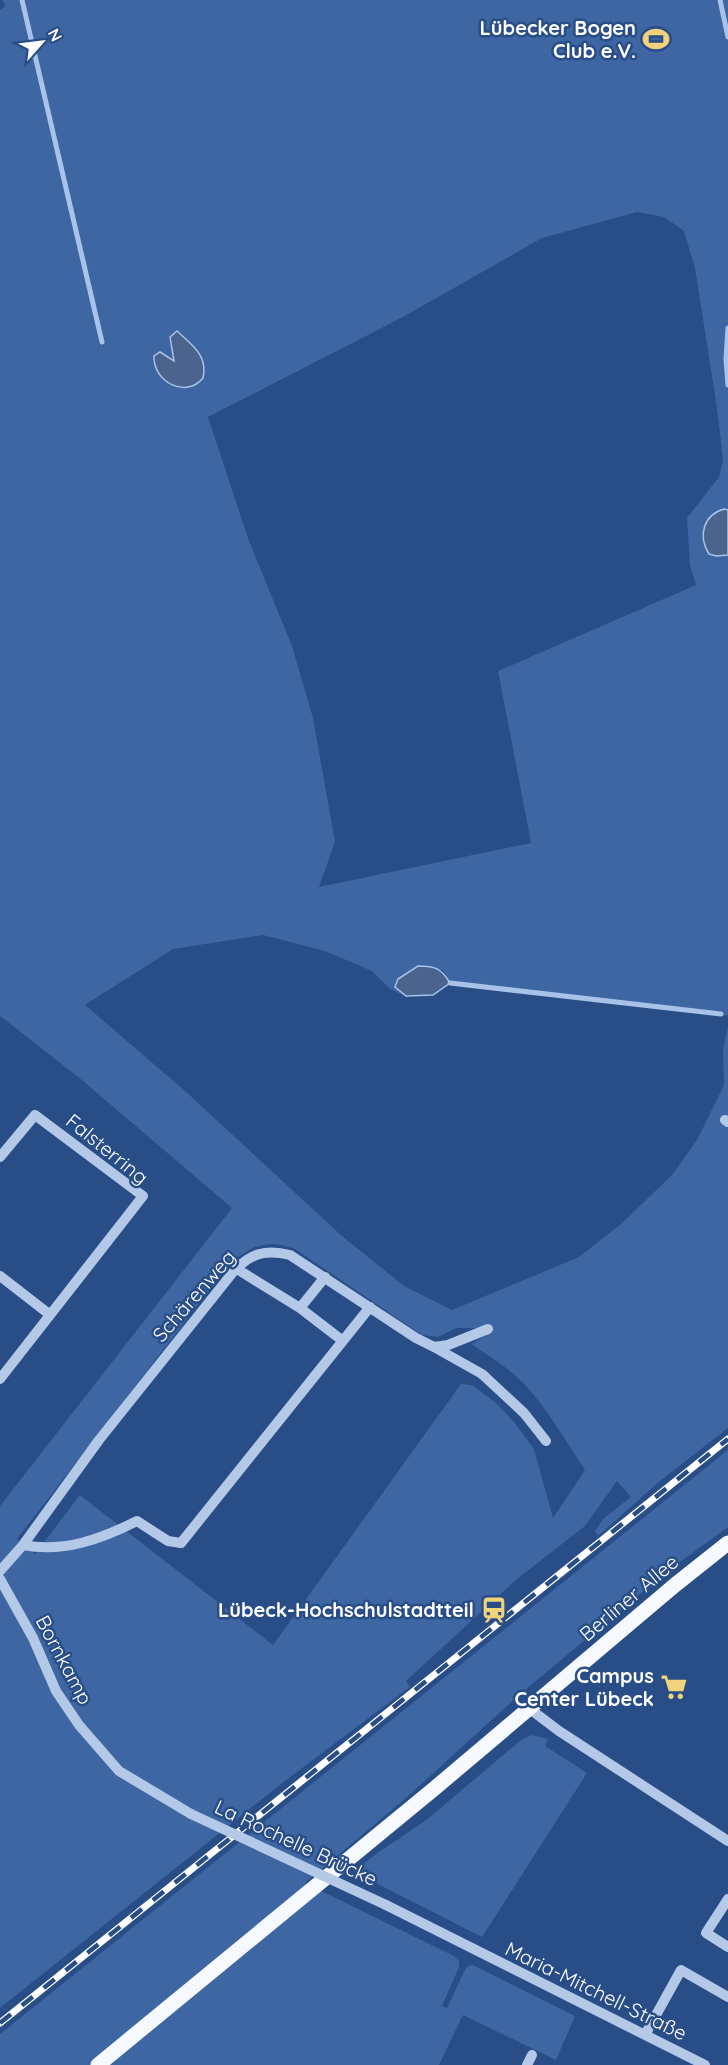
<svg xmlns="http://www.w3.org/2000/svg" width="728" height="2065" font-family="Quicksand,sans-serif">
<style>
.green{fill:#3d66a3;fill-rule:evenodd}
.water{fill:#4a648e;stroke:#a9c3e8;stroke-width:1.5}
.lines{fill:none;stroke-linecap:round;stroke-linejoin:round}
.stream{stroke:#a9c3e8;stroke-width:5}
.minor{stroke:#b4c9e8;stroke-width:10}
.major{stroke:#f6f9fe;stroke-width:15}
.rail-casing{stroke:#fff;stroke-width:7}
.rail{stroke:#284d87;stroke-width:4.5;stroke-dasharray:14;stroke-linecap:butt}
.minor-bridge{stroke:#b4c9e8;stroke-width:10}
.labels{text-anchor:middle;stroke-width:5;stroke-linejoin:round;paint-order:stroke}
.poi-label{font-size:20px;font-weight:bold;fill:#fff;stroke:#284d87;text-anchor:end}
.street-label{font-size:20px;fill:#fff;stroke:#284d87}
</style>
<rect width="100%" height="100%" fill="#284d87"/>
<!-- green -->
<path class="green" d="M3,0h725v510c-10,-2 -16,4 -22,11l3,33 7,2 12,-1v460l-7,1 -271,-33 -7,-13 -38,5 -7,4 -3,8 11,9 -16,-7 -18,-18 -47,-20 -62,-16 -90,14 -88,56 99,85 158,146 62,50 48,24 127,-53 42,-33 51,-49 25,-35 27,-55 -1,-35 5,-24v402l-68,53 -62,55 -3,-5 9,-13 27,-21 -14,-16 -32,45 -68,53 -111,102 4,6 -129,97 -281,224v-502l232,-298 -155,-132 -77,-60v-1006l5,-4zM637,212l27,5 20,14 11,37 22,140 6,52 -4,17 -32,41 3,47 6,20 -198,86 33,172 -212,44 16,-45 -22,-124 -21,-72 -43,-105 -41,-124 195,-100 139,-79zM177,332l17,15v39c-24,2 -33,-2 -41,-25l7,-9 14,10 -1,-10zM270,1244l12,1 13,4 127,86 16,2 18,-9h24l7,7 -16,9c19,13 40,25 55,42 23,25 40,56 59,84l-32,48 -19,-69 -20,-27 -18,-19 -24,-18 -11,-1 -188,261 -193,-150 -45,59 -18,-15 215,-278 22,-14z
M728,1450v77l-63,46 -147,123 -112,102 -101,85 149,73 5,5v6l-17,39 5,2 18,-38 3,-4 5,-1 102,51 -19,44 -93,-45 -24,50h-439v-31z
M532,1735l16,4 -3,7 42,27 -105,164 -128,-65 19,-16 52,-35 96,-81z"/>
<!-- water -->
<path class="water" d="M177,331c15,14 31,24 26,47 -17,21 -50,4 -49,-22l6,-4 14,9 -4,-24z
M724,509l4,1v45l-12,1 -7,-2c-11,-18 -6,-39 15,-45z
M418,966c17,0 23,2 32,17l-17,12 -27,1 -11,-9 3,-8z"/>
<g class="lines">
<!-- stream -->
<path class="stream" d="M22,0l80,342
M720,0l8,37
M728,328l-2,31 2,26
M450,983l271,31"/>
<!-- minor -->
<path class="minor" d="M725,1120l3,2
M0,1157l35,-42 108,81 -143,183
M237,1269l63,39
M0,1276l49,38
M325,1277l-25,31 43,33
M434,1347l48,27 42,39 22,28
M23,1545c41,8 78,-6 114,-24l31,20 13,2 189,-236
M0,1571l23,-26 76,-105 135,-169c17,-18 32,-22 56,-16l126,83 18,9 14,-2 40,-16
M0,1579l33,59 23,53 23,34 40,46 72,43
M530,1709l29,22 169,110
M728,1899l-22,34 22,14
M386,1905l319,160
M645,2035l36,-65 47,27
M527,2065l5,-10"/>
<!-- major -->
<path class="major" d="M98,2065l337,-277 240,-203 53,-42"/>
<!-- rail casing -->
<g class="rail-casing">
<path id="rail" d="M0,2023l728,-584"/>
</g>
<!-- rail -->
<use href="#rail" class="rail"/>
<!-- minor-bridge -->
<path class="minor-bridge" d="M191,1814l195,91"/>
</g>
<!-- icons -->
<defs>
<g id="stadium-bare" transform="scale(2.07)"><path d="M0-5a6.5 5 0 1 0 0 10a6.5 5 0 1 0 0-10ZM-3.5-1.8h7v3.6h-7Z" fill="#f0d37a" stroke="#284d87" stroke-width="2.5" paint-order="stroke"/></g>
<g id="station-bare" transform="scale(2.07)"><path d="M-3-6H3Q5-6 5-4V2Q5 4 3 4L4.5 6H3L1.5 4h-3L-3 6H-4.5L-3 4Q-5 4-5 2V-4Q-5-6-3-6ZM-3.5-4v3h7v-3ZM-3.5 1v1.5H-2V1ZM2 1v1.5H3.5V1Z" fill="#f0d37a" stroke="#284d87" stroke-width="2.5" paint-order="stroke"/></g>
<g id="supermarket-bare" transform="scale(2.07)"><path d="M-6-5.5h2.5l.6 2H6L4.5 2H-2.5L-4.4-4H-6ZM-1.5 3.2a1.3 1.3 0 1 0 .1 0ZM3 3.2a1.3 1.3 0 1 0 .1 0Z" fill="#f0d37a" stroke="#284d87" stroke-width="2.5" paint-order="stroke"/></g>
</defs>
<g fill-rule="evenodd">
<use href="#stadium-bare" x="656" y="39"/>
<use href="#station-bare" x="494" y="1610"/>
<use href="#supermarket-bare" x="674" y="1687"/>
</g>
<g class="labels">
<!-- poi labels -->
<g class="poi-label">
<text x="636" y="35">Lübecker Bogen<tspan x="636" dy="23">Club e.V.</tspan></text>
<text x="474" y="1617">Lübeck-Hochschulstadtteil</text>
<text x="654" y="1683">Campus<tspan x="654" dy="23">Center Lübeck</tspan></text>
</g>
<!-- street labels -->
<g class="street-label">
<text transform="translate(107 1149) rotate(39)" y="7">Falsterring</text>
<text transform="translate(194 1296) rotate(-49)" y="7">Schärenweg</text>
<text transform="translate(629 1598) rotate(-40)" y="7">Berliner Allee</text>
<text transform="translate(64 1660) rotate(62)" y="7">Bornkamp</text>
<text transform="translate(296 1843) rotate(25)" y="7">La Rochelle Brücke</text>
<text transform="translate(596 1991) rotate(26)" y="7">Maria-Mitchell-Straße</text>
</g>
</g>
<!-- north arrow -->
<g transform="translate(42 42) rotate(62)" stroke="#284d87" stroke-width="4.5" paint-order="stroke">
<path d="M0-4.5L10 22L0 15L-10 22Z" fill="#ffffff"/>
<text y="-9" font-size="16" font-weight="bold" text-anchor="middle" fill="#ffffff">N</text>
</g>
</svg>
